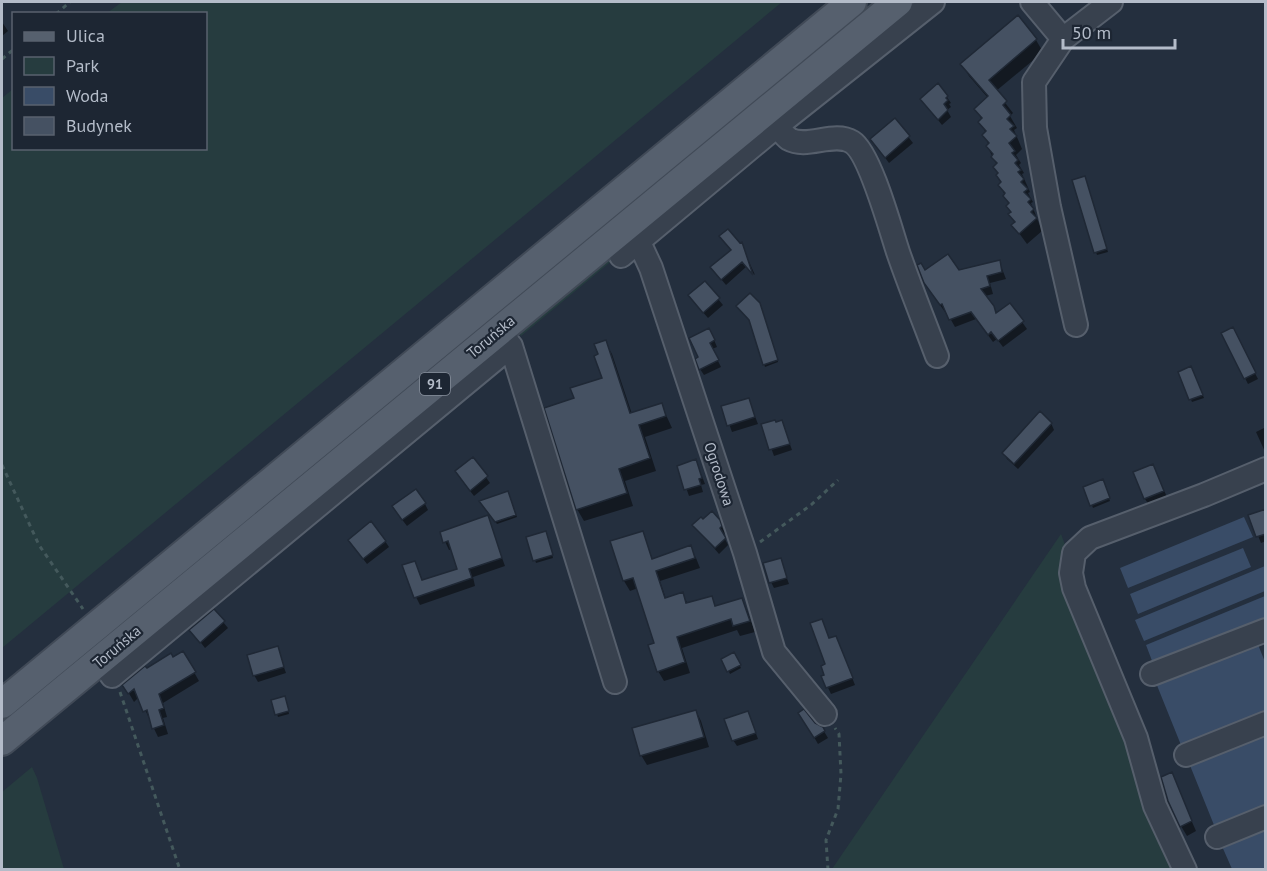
<svg xmlns="http://www.w3.org/2000/svg" width="1267" height="871" font-family="'PT Sans',sans-serif">
<style>
.green{fill:#263c3f}
.water{fill:#394c67}
.shadow{fill:#0007}
.building{fill:#455162;stroke:#1f2835;stroke-width:1.5}
.lines{fill:none;stroke-linecap:round;stroke-linejoin:round}
.minor-casing{stroke:#565f6c;stroke-width:26}
.major-casing{stroke:#414a57;stroke-width:32}
.path{stroke:#44595c;stroke-width:3;stroke-dasharray:4.5 4.5;stroke-linecap:butt}
.minor{stroke:#38414e;stroke-width:22}
.major{stroke:#56606e;stroke-width:28}
.labels{text-anchor:middle;stroke-width:4.5;stroke-linejoin:round;paint-order:stroke}
.shield{fill:#1d2633;stroke:#878f9c;stroke-width:1.5}
.shield-label{font-size:14px;font-weight:bold;fill:#b4bcc9}
.street-label{font-size:15px;fill:#b4bcc9;stroke:#1d2633}
</style>
<rect width="100%" height="100%" fill="#242f3e"/>
<!-- green -->
<path class="green" d="M122,2h660l-780,646v-550l11,-9 1,59h192v-134l-99,-1z
M625,238l-5,16 -99,82 -2,-3z
M1061,534l123,335h-352z
M32,767l5,11 27,91h-62v-77z"/>
<!-- water -->
<path class="water" d="M1244,517l9,20 -125,51 -8,-20z
M1243,548l8,19 -113,47 -8,-20z
M1265,566v25l-121,50 -9,-21z
M1265,596v25l-111,45 -8,-21z
M1257,642l8,20v54l-82,34 -27,-67z
M1265,732v78l-49,20 -27,-67z
M1265,826v43h-33l-11,-25z"/>
<!-- shadow -->
<path class="shadow" d="M1018,18l18,22 7,12 -47,39 17,22 -3,3 7,12 -3,2 8,19 -6,6 5,8 -2,2 5,8 -2,1 8,18 -2,1 5,9 -2,1 11,28 -15,13 -14,-19 2,-2 -5,-8 2,-2 -3,-9 -9,-19 2,-2 -5,-18 -10,-19 2,-1 -5,-10 2,-2 -6,-11 2,-2 -6,-11 12,-11 -19,-22 -7,-12z
M2,22l6,9 -6,5z
M947,97l4,6 -2,1 2,3 -4,3 4,7 -9,8 -16,-20z
M895,120l18,23 -24,20 -17,-23z
M1086,180l22,72 -11,3 -1,-3z
M721,237l20,7 14,31 -9,-8 -20,18 -10,-12 16,-22z
M999,261l7,18 -16,4 3,11 -8,2 13,18 24,8 5,7 -24,18 -6,-8 -4,3 -17,-23 -21,8 -9,-16 -1,1 -15,-21 -5,-19 33,-1z
M705,283l18,22 -15,13 -14,-16z
M761,308l17,54 -13,5 -14,-45z
M712,335l5,12 -5,2 9,18 -17,8 -4,-6z
M1235,335l23,44 -10,5 -3,-6z
M605,342l7,12 20,60 29,-10 11,24 -27,9 11,34 -31,10 8,25 -49,15 -7,-12 -1,-110 27,-20 -3,-24z
M1191,368l13,30 -12,4 -12,-29z
M751,406l7,18 -26,8 -9,-25z
M782,422l10,28 -18,6 -11,-31z
M1051,423l3,7 -36,39 -11,-10 -3,-6z
M1266,427v27l-10,-22z
M473,459l17,24 -16,13 -14,-18z
M696,461l9,23 -4,1 2,7 -14,4 -10,-29z
M1153,466l14,31 -18,8 -4,-6z
M1103,483l7,18 -17,7 -8,-20z
M509,495l8,22 -20,7 -15,-20z
M425,504l3,6 -21,16 -10,-13z
M1266,513v28l-5,2 -11,-27z
M487,517l18,49 -32,11 2,9 -55,19 -4,-8 2,-27 5,11 36,-11 -6,-21 -4,1 -8,-17z
M719,521l6,12 -2,2 5,10 -9,9 -25,-29z
M642,532l11,28 37,-13 6,11 4,10 -40,13 6,18 16,-5 6,10 23,-7 5,10 25,-7 6,10 8,22 -15,4 -3,-6 -55,18 8,25 -26,8 -6,-10 -2,-27 -18,-56 -8,3 -6,-10 -12,-39z
M547,535l6,23 -17,5 -8,-25z
M385,541l4,6 -22,17 -14,-18z
M780,559l9,25 -15,4 -3,-6z
M214,611l14,17 -23,20 -14,-18z
M836,637l19,48 -24,9 -8,-17 3,-1 3,-37z
M277,648l9,25 -28,9 -4,-7z
M183,653l16,28 -36,22 4,14 -4,1 5,16 -10,3 -19,-40 -5,5 -10,-17 23,-15z
M733,654l8,14 -11,6 -7,-15z
M273,701h13l3,13 -11,3z
M696,711l5,10 8,26 -62,18 -6,-10z
M748,712l10,27 -21,7 -4,-6z
M800,713l22,15 6,10 -10,6z
M1171,774l25,57 -9,5 -6,-10z"/>
<!-- building -->
<path class="building" d="M1018,15l19,24 -48,41 18,21 -4,4 8,10 -4,4 7,7 -4,3 7,7 -8,7 6,8 -3,2 6,7 -3,3 6,7 -3,2 6,7 -3,3 7,7 -4,3 7,7 -3,3 6,7 -3,3 6,6 -18,16 -8,-9 4,-3 -7,-8 3,-2 -5,-6 3,-3 -6,-7 2,-3 -7,-8 3,-3 -5,-7 2,-2 -5,-6 4,-4 -6,-6 2,-3 -7,-8 3,-3 -7,-8 4,-4 -8,-9 4,-4 -8,-9 14,-13 -28,-32z
M938,83l10,13 -2,2 2,2 -4,4 4,6 -10,10 -18,-21z
M895,118l15,18 -25,22 -15,-19z
M1085,176l22,73 -13,4 -22,-73z
M728,229l12,14 2,-1 11,33 -11,-13 -21,18 -11,-13 21,-17 -12,-14z
M948,254l11,16 41,-10 2,12 -15,4 3,10 -9,3 13,17 2,7 14,-10 14,18 -26,20 -7,-9 -3,3 -17,-23 -22,8 -7,-16 -2,1 -16,-22 -7,-18 4,-2 4,7z
M705,281l15,17 -17,15 -15,-18z
M750,293l10,10 18,57 -15,5 -14,-45 -13,-14z
M1233,327l23,46 -12,6 -23,-46z
M709,328l6,12 -5,3 9,17 -20,10 -4,-11 3,-2 -9,-19z
M606,340l24,73 32,-10 4,13 -27,9 11,33 -31,11 8,24 -51,17 -32,-102 30,-10 -4,-10 32,-10 -8,-22 4,-2 -4,-10z
M1191,366l12,29 -14,5 -11,-28z
M749,398l6,19 -28,9 -6,-20z
M1040,411l12,12 -38,41 -12,-11z
M775,420l1,2 6,-2 8,24 -21,6 -8,-26z
M473,457l15,19 -18,15 -15,-20z
M696,459l6,19 -3,1 2,6 -17,5 -7,-24z
M1153,464l11,27 -20,8 -11,-27z
M1103,479l7,19 -20,8 -7,-19z
M416,489l10,14 -24,17 -10,-14z
M508,491l8,24 -21,7 -16,-21z
M1266,509v25l-10,3 -8,-22z
M712,511l8,9 2,6 -2,2 6,10 -11,10 -23,-23 9,-8 2,2z
M488,515l14,43 -33,11 3,9 -58,20 -12,-33 13,-4 7,19 35,-11 -9,-28 -5,2 -3,-11z
M371,521l15,20 -23,18 -15,-19z
M546,531l7,24 -20,6 -7,-24z
M643,531l9,28 39,-14 4,13 -39,13 9,27 18,-6 3,11 26,-7 3,10 27,-8 8,23 -17,5 -2,-7 -54,18 8,25 -28,10 -9,-27 6,-2 -21,-65 -10,3 -13,-40z
M781,558l6,20 -18,5 -6,-20z
M214,609l11,12 -25,22 -11,-13z
M822,619l7,19 7,-2 17,42 -27,10 -5,-12 3,-1 -3,-9 4,-2 -15,-41z
M278,646l6,21 -31,9 -6,-21z
M183,651l13,21 -37,22 5,14 -5,2 5,15 -12,4 -5,-19 -4,2 -9,-23 -6,5 -6,-9 23,-19 2,2 24,-15 2,4z
M734,652l7,13 -14,7 -6,-13z
M285,696l4,15 -14,4 -4,-15z
M804,709l11,14 8,4 2,4 -11,7 -16,-25z
M696,710l8,27 -64,19 -8,-28z
M748,711l8,22 -24,8 -8,-22z
M1172,772l20,49 -12,6 -12,-26 -7,-24z"/>
<g class="lines">
<!-- minor casing -->
<g class="minor-casing">
<path id="minor" d="M1032,2l31,37 -29,43 1,46 14,79 27,118
M1063,39l48,-37
M768,114c5,6 15,21 21,25 18,10 45,-8 63,3 18,11 39,89 46,110 12,35 26,69 39,104
M628,224l10,16 13,28 94,285 29,99 51,62
M621,256l157,-131 155,-123
M511,346l104,336
M100,660l12,16 399,-330 -12,-15
M1152,674l114,-44
M1186,755l80,-32
M1217,837l49,-20
M1185,870l-30,-64 -19,-68 -62,-150 -3,-15 3,-20 16,-15 114,-43 62,-26"/>
</g>
<!-- major casing -->
<g class="major-casing">
<path id="major" d="M2,704l850,-702
M2,741l896,-739"/>
</g>
<!-- path -->
<path class="path" d="M56,14l14,-12
M2,59l12,-10
M2,465l37,80 44,64
M760,542l51,-37 27,-25
M120,692l60,178
M828,870l-2,-30 12,-31 3,-35 -2,-40 -4,-6"/>
<!-- minor -->
<use href="#minor" class="minor"/>
<!-- major -->
<use href="#major" class="major"/>
</g>
<g class="labels">
<!-- shield labels -->
<rect class="shield" x="420" y="373" width="30" height="22" rx="4.5"/>
<g class="shield-label">
<text x="435" y="389">91</text>
</g>
<!-- street labels -->
<g class="street-label">
<text transform="translate(491 337) rotate(-40)" y="5">Toruńska</text>
<text transform="translate(719 474) rotate(72)" y="5">Ogrodowa</text>
<text transform="translate(117 647) rotate(-40)" y="5">Toruńska</text>
</g>
</g>
<!-- border -->
<rect width="1267" height="871" fill="none" stroke="#b4bcc9" stroke-width="6"/>
<!-- legend -->
<rect x="12" y="12" width="195" height="138" fill="#1d2633" stroke="#59626f" stroke-width="1.5"/>
<rect x="24" y="32" width="30" height="9" fill="#56606e" stroke="#59626f" stroke-width="1.5"/>
<text x="66" y="42" font-size="18" fill="#b4bcc9">Ulica</text>
<rect x="24" y="57" width="30" height="18" fill="#263c3f" stroke="#59626f" stroke-width="1.5"/>
<text x="66" y="72" font-size="18" fill="#b4bcc9">Park</text>
<rect x="24" y="87" width="30" height="18" fill="#394c67" stroke="#59626f" stroke-width="1.5"/>
<text x="66" y="102" font-size="18" fill="#b4bcc9">Woda</text>
<rect x="24" y="117" width="30" height="18" fill="#455162" stroke="#59626f" stroke-width="1.5"/>
<text x="66" y="132" font-size="18" fill="#b4bcc9">Budynek</text>
<!-- scale -->
<path d="M1063 39v9h112v-9" fill="none" stroke="#b4bcc9" stroke-width="3"/>
<text x="1072" y="39" font-size="18" fill="#b4bcc9" stroke="#1d2633" stroke-width="4.5" paint-order="stroke">50 m</text>
</svg>
